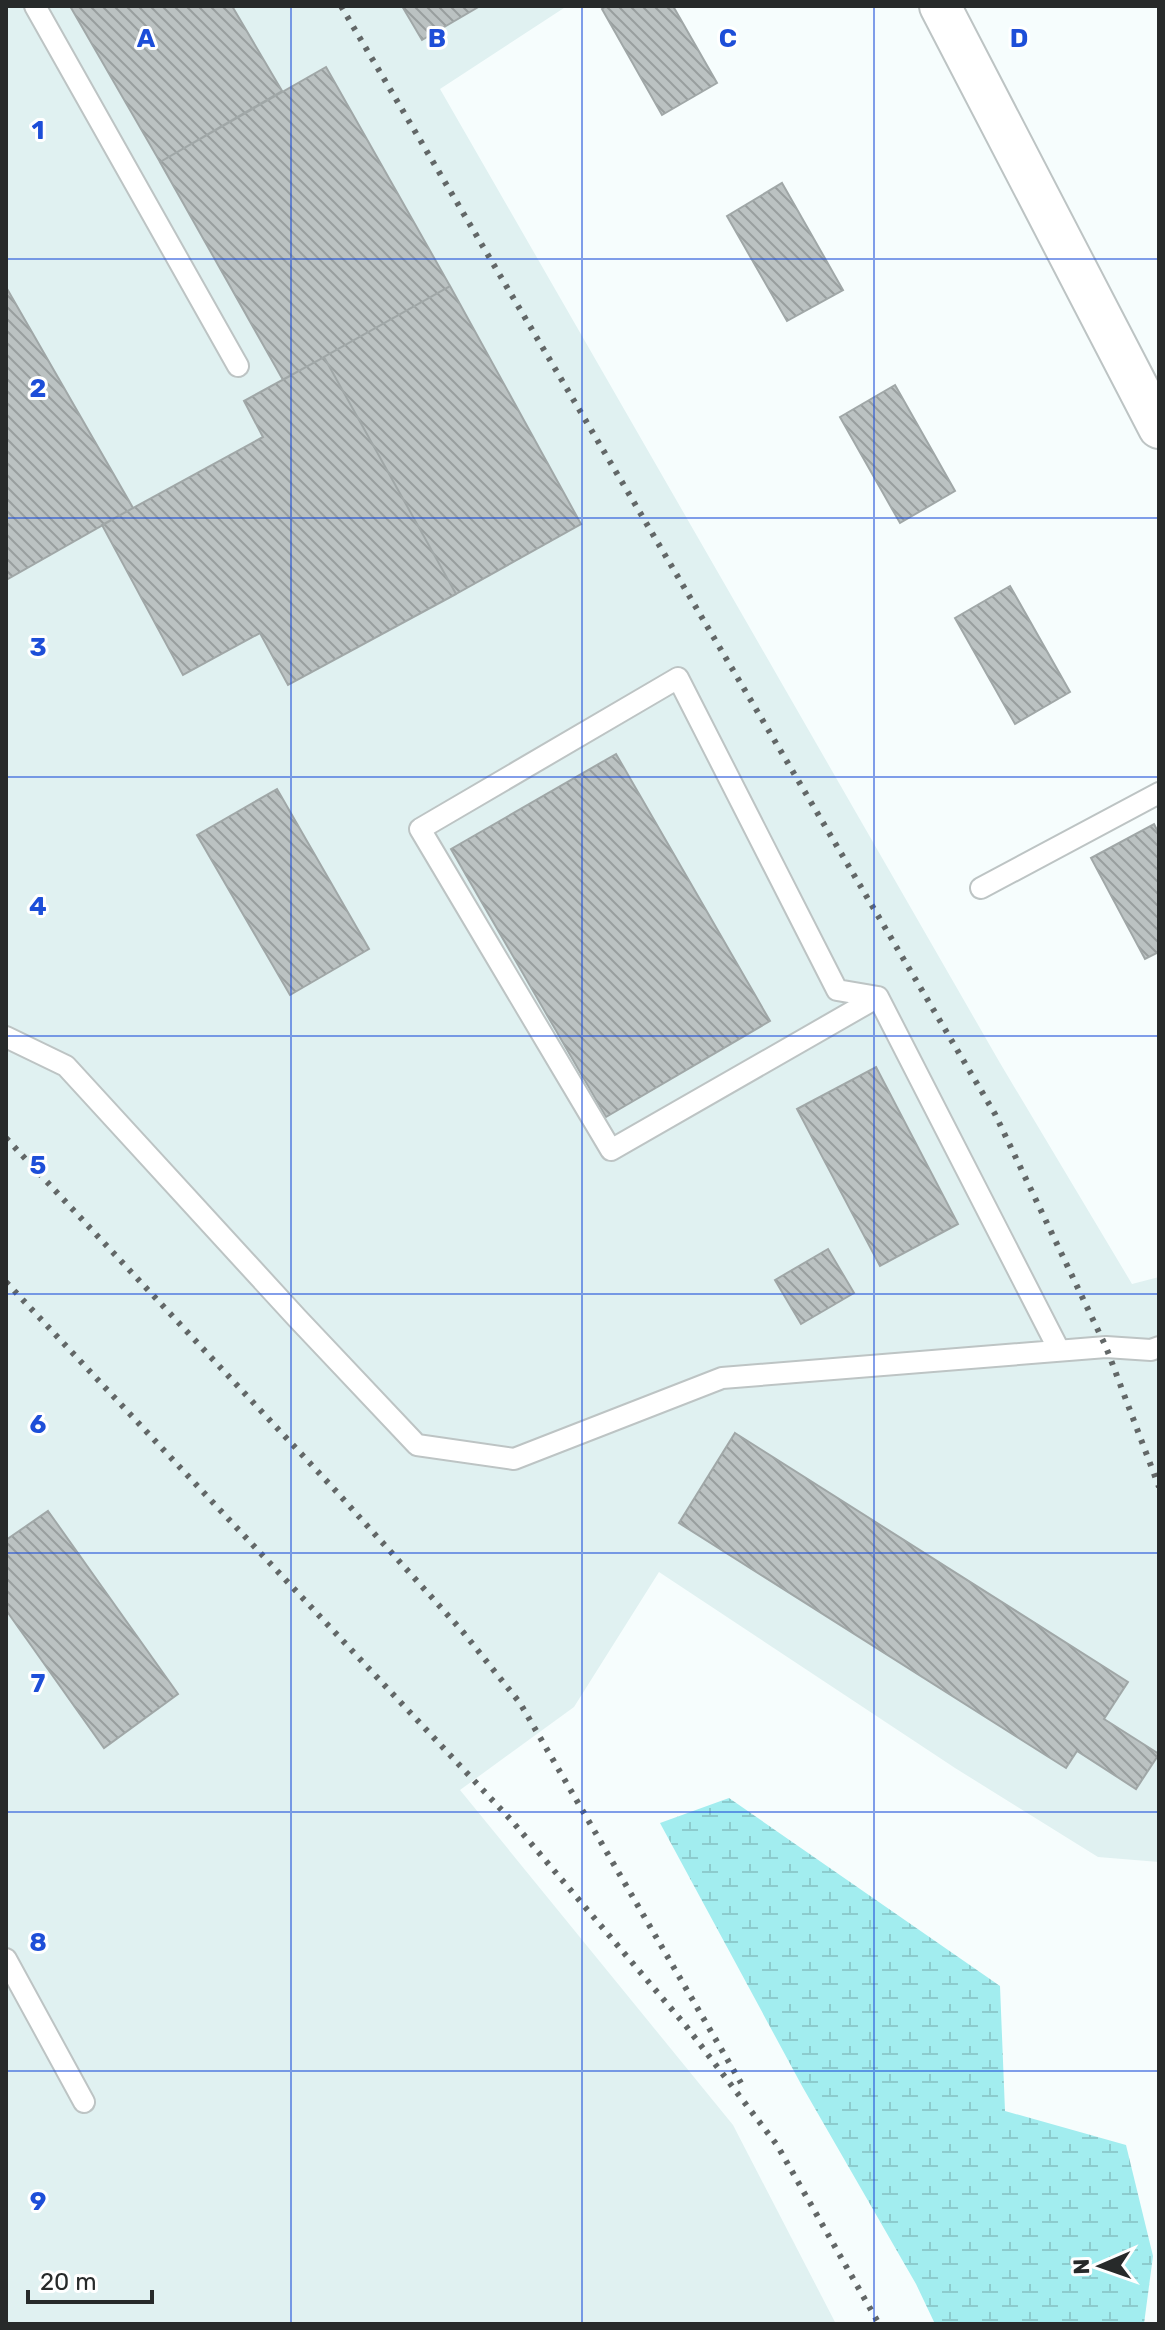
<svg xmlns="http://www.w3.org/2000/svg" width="1165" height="2330" font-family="Rubik,sans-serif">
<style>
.built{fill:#e0f1f1}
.wetland{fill:url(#wetland-marsh)}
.building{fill:url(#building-back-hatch);stroke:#a0a7a7;stroke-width:2}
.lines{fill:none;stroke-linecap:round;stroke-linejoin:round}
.service-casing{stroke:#bdc4c4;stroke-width:24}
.minor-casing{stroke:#bdc4c4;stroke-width:44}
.service{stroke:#fff;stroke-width:20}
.minor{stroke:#fff;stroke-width:40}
.rail{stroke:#626767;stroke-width:6;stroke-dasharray:4 8;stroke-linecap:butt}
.grid{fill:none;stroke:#1d4ed8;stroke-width:2;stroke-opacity:0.55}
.grid-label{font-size:26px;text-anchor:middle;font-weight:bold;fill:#1d4ed8;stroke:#fff;stroke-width:6;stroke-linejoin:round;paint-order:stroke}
</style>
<defs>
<pattern id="wetland-marsh" width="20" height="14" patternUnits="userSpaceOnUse" patternTransform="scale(2)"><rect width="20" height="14" fill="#a2edef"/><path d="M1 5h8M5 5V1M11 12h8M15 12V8" fill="none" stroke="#8ccbcd"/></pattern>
<pattern id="building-back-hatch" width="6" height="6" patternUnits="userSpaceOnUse" patternTransform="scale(2)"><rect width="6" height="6" fill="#bbc2c2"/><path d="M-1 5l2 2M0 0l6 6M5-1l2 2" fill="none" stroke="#989e9e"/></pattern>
</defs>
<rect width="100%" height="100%" fill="#f6fdfd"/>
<!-- built -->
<path class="built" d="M6,6h561l-127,83 560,974 132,221 27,-7v585l-61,-5 -143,-89 -296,-196 -85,135 -114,83 273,335 103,199h-830z"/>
<!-- wetland -->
<path class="wetland" d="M729,1798l271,188 5,125 121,34 27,111 -9,68h-209l-19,-40 -114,-198 -142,-263z"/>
<!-- building -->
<path class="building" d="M70,6h162l50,85 -122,71z
M402,6h78l-58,34z
M606,6h67l44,77 -55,32 -60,-106z
M326,67l124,219 -167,94 -123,-218z
M782,183l61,107 -56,31 -60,-105z
M450,286l131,238 -125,70 -132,-237z
M6,287l127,221 -127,72z
M324,357l132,237 -168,91 -28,-52 -77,42 -81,-150 161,-88 -19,-36z
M895,385l60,106 -55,32 -60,-106z
M1010,586l60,106 -55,32 -60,-106z
M616,754l154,267 -164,96 -155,-268z
M277,789l92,160 -79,46 -93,-160z
M1154,824l5,10v118l-14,7 -54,-101z
M876,1067l82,157 -78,42 -83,-157z
M828,1249l26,44 -53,31 -26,-44z
M735,1433l393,249 -24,37 55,35 -23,35 -59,-38 -11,17 -387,-245z
M48,1511l130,183 -74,54 -98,-138v-70z"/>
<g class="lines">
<!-- service casing -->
<g class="service-casing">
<path id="service" d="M35,6l203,360
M981,888l178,-95
M878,997l-267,153 -191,-321 258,-151 159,312 41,7 181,353
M6,1037l60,29 231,252 120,127 97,14 208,-81 384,-31 45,3 8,-3
M6,1959l78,143"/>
</g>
<!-- minor casing -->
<g class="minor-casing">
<path id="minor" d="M940,6l219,422"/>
</g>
<!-- service -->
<use href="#service" class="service"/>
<!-- minor -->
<use href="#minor" class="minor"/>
<!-- rail -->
<path class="rail" d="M341,6l654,1108 111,233 53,140
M6,1138l329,352 128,142 57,71 221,380
M6,1282l506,539 174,205 91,119 102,179"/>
</g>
<!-- grid -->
<path class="grid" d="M291,6v2318M582,6v2318M874,6v2318M6,259h1153M6,518h1153M6,777h1153M6,1036h1153M6,1294h1153M6,1553h1153M6,1812h1153M6,2071h1153"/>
<g class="grid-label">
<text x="146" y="47">A</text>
<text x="437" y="47">B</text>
<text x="728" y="47">C</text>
<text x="1019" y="47">D</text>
<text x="38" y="139">1</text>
<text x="38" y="397">2</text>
<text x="38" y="656">3</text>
<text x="38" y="915">4</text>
<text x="38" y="1174">5</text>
<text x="38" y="1433">6</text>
<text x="38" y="1692">7</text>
<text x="38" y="1951">8</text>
<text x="38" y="2210">9</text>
</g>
<!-- border -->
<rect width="1165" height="2330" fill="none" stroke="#272a2a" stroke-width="16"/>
<!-- north arrow -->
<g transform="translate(1101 2266) rotate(268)" stroke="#ffffff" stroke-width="6" paint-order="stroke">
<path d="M0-6L14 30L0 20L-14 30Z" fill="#272a2a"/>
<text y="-12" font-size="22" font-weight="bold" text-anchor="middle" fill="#272a2a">N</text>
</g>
<!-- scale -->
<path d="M28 2290v12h124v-12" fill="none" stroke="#272a2a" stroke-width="4"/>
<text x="40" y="2290" font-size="24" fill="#272a2a" stroke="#ffffff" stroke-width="6" paint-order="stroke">20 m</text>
</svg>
